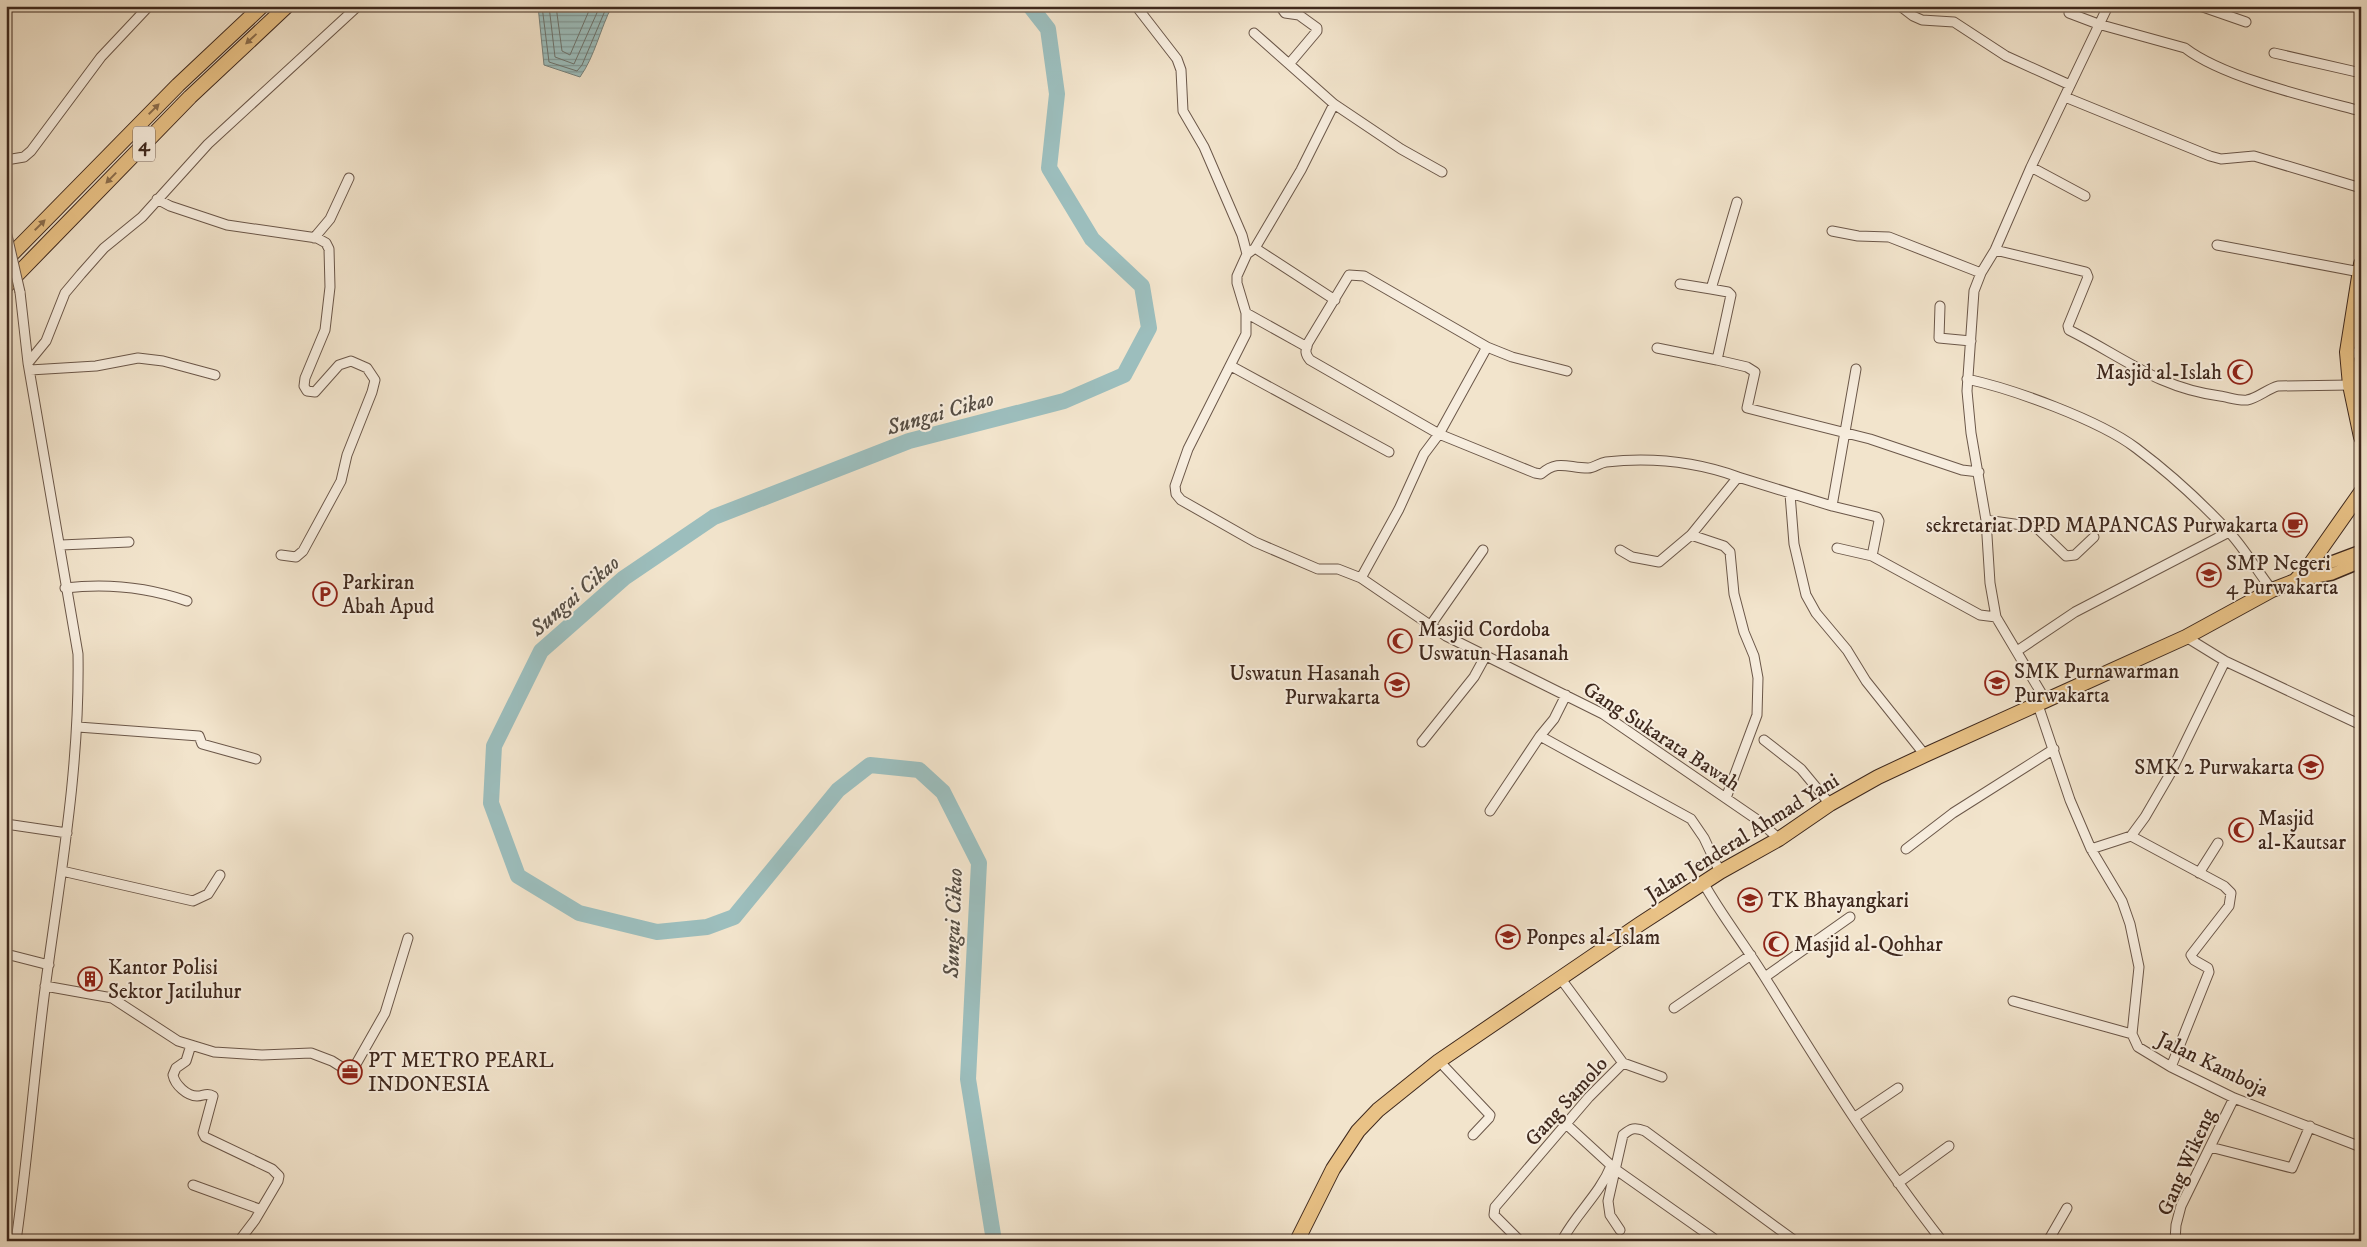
<svg xmlns="http://www.w3.org/2000/svg" width="2367" height="1247" font-family="'IM FELL DW Pica',serif">
<style>
.water{fill:url(#water-rules);stroke:#76827d}
.lines{fill:none;stroke-linecap:round;stroke-linejoin:round}
.shore{stroke:#6d736d;stroke-width:1}
.river{stroke:#9cbebd;stroke-width:16}
.minor-casing{stroke:#6b5749;stroke-width:11}
.major-casing{stroke:#3e281d;stroke-width:14}
.highway-casing{stroke:#3e281d;stroke-width:16}
.minor{stroke:#f7edde;stroke-width:9}
.major{stroke:#e9c286;stroke-width:11}
.highway{stroke:#e9c286;stroke-width:14}
.minor-bridge-casing{stroke:#6b5749;stroke-width:11;stroke-linecap:butt}
.minor-bridge{stroke:#f7edde;stroke-width:9}
.oneway{fill:#8b6d4c}
.labels{text-anchor:middle;stroke-width:4;stroke-linejoin:round;paint-order:stroke}
.shield{fill:#f7edde;stroke:#766357;stroke-width:1}
.shield-label{font-size:20px;font-weight:bold;fill:#3e281d}
.poi-label{font-size:21px;fill:#3e281d;stroke:#f7edde;text-anchor:start}
.street-label{font-size:21px;fill:#3e281d;stroke:#f7edde}
.water-label{font-size:22px;font-style:italic;fill:#564e45;stroke:#f7edde}
</style>
<defs>
<pattern id="water-rules" width="6" height="5" patternUnits="userSpaceOnUse" patternTransform="scale(1.25)"><rect width="6" height="5" fill="#9cbebd"/><path d="M0 2.5h6" fill="none" stroke="#819a99"/></pattern>
</defs>
<rect width="100%" height="100%" fill="#f2e4cc"/>
<filter id="stains"><feTurbulence type="fractalNoise" baseFrequency=".004" numOctaves="4"/><feColorMatrix values="0 0 0 0 .2 0 0 0 0 .09 0 0 0 0 .02 0 0 0 .5 -.17"/></filter>
<radialGradient id="worn" r=".72"><stop offset=".6" stop-color="#630" stop-opacity="0"/><stop offset="1" stop-color="#630" stop-opacity=".3"/></radialGradient>
<!-- water -->
<path class="water" d="M538,6h74c-12,23 -17,50 -32,71l-36,-12z"/>
<g class="lines">
<!-- shore -->
<path class="shore" d="M542,6l7,56 28,9 5,-6 25,-59
M549,6l6,51 19,7 26,-58
M556,6l6,45 8,4 21,-49"/>
<!-- river -->
<path class="river" d="M994,1241l-26,-162 11,-216 -36,-71 -24,-22 -49,-5 -32,25 -104,127 -27,10 -50,5 -78,-19 -61,-37 -27,-73 3,-57 47,-95 83,-73 90,-61 195,-76 155,-40 60,-26 25,-47 -7,-42 -50,-47 -43,-71 8,-74 -9,-65 -18,-23"/>
<!-- minor casing -->
<g class="minor-casing">
<path id="minor" d="M1136,6l41,53 4,11 2,41 21,36 38,88 5,19 -10,22v7l9,30v21l-58,115 -13,37 1,8 5,6 74,42 63,27h20l23,9 85,58 157,78 156,107 20,18
M1280,6l5,7 14,2 18,13v3l-27,32
M1900,6l13,10 9,4 32,2 52,34 64,29
M2200,6l46,16
M2069,13l29,11 87,24c39,30 127,50 176,63
M1254,33l80,71 67,45 41,23
M2274,53l87,20
M2065,97l145,59 11,3 33,-3 107,32
M6,160l18,-3 7,-6 70,-94 48,-51
M2031,167l54,29
M157,199l13,7 57,19 90,13 9,5 3,6 1,38 -5,43 -20,48 -1,8 3,5 8,1 24,-27 12,-4 16,7 8,12 -3,12 -25,63 -6,26 -38,70 -7,6 -15,-2
M1737,202l-26,87 17,3 3,3 -14,65 30,7 8,5 -8,36 123,31 92,31 17,2
M1832,231l26,5 31,1 92,36
M314,238l16,-19 19,-41
M2217,245l143,27
M1255,248l80,52
M1995,250l91,22 2,5 -20,49 1,4c54,27 89,58 151,66 8,1 18,5 27,4 11,-2 20,-11 31,-14l72,-1
M1247,254l8,-6 46,-78 33,-66
M1680,284l31,5
M1940,306l-1,32 32,3
M1246,313l61,34
M1487,347l25,10 55,14
M1657,348l60,12
M2347,352l14,2
M28,363l18,-22 19,-48 16,-19 23,-26 38,-31 66,-73 150,-138
M1231,366l158,86
M30,370l66,-4 42,-8 25,3 52,14
M1967,379c46,10 132,41 169,69 32,24 65,54 93,84 16,17 28,39 43,58
M1790,494l4,50 12,51 10,18 31,37 19,31 59,74
M1832,506l24,-137
M1986,520l50,7 30,29 9,-1 19,-18
M1691,535l33,11 6,6 4,42 10,38 10,24 4,22 -1,37 -31,83
M61,545l68,-3
M1837,548l35,8
M1620,550l12,7 27,5 32,-27 47,-58 94,29 45,11 2,4 -7,35 108,59 16,2
M1361,578l38,-69 25,-55 15,-20 48,-87 -123,-71 -15,-1 -41,68c-3,8 -3,11 2,17l129,74 96,39 6,1c17,-15 27,-6 47,-6 6,0 11,-5 18,-6 46,-5 88,-1 132,15
M65,588c42,-5 82,-1 122,13
M1430,626l53,-76
M2186,637l39,24 136,64
M2017,651l58,-39 154,-80
M1566,695l-12,24 -14,17 151,83 13,19 16,34
M2046,701l-50,-84 -6,-34 -4,-63 -15,-87 -4,-42 7,-100 7,-18 14,-23 36,-83 77,-161
M2038,705l32,95 21,49 31,52 8,23 9,43 -7,67 6,13 33,20 63,31 127,49
M78,727l121,9 3,8 54,15
M1764,740l37,29 29,35
M1422,742l52,-65 11,-20
M1490,811l50,-75
M6,824l61,9
M2131,836l14,-19 25,-43 55,-113
M1906,849l47,-36 101,-64
M2091,849l40,-13 93,50 7,7 -2,13 -38,49 3,5 14,8 1,4 -38,95
M62,871l131,30 15,-7 12,-19
M2199,873l19,-30
M1704,884c18,32 41,61 60,92 56,90 112,181 178,265
M6,954l43,11
M1765,977l85,-60
M45,986l67,12 66,43 36,11 48,3 49,-2 21,8 19,12 34,-60 23,-75
M2013,1001l119,33
M1674,1008l77,-53
M191,1045l-5,16 -10,7 -3,7c2,10 14,21 24,21 7,0 10,-4 16,0l-10,37 2,4 67,32 7,7 -1,5 -23,39 -16,21
M1439,1061l51,54 -1,3 -16,17
M1623,1063l39,14
M1855,1117l43,-29
M1566,1124l49,45 98,69
M2210,1147l82,21 18,-42
M1898,1183l51,-37
M193,1185l66,24
M1620,1230l-10,-15 -2,-14 15,-66c8,-7 12,-8 22,-4l150,110
M1564,1237c14,-25 36,-44 47,-71
M16,1241c12,-84 18,-168 29,-252 15,-113 35,-220 33,-335l-50,-291 -8,-71
M1520,1241l-26,-26 1,-8 94,-110 34,-34 -62,-84
M2048,1241l19,-33
M2175,1241l1,-16 5,-19 53,-108"/>
</g>
<!-- major casing -->
<g class="major-casing">
<path id="major" d="M2309,566l20,-3 32,-12
M2295,581l37,-7 29,-12"/>
</g>
<!-- highway casing -->
<g class="highway-casing">
<path id="highway" d="M6,260l172,-175 84,-79
M2361,264l-14,88 3,33 11,52
M6,286l184,-189 97,-91
M1297,1241l36,-72 25,-38 20,-21 61,-49 201,-137 80,-52 59,-33 51,-35 48,-27 47,-22 261,-118 86,-47 23,-9 14,-15 52,-74"/>
</g>
<!-- minor -->
<use href="#minor" class="minor"/>
<!-- major -->
<use href="#major" class="major"/>
<!-- highway -->
<use href="#highway" class="highway"/>
<!-- minor-bridge casing -->
<g class="minor-bridge-casing">
<path id="minor-bridge" d="M6,231l14,61"/>
</g>
<!-- minor-bridge -->
<use href="#minor-bridge" class="minor-bridge"/>
</g>
<!-- one-way arrows -->
<defs><path id="oneway-solid" d="M-6-.8H1V-3.2L6.5 0L1 3.2V.8H-6Z" transform="scale(1.25)"/></defs>
<g class="oneway">
<use href="#oneway-solid" transform="translate(251 39) rotate(137)"/>
<use href="#oneway-solid" transform="translate(154 109) rotate(-45)"/>
<use href="#oneway-solid" transform="translate(111 178) rotate(134)"/>
<use href="#oneway-solid" transform="translate(40 225) rotate(-45)"/>
</g>
<!-- icons -->
<defs>
<g id="mosque-ring" transform="scale(1.25)"><circle r="9.5" fill="#f7edde" stroke="#8f2418" stroke-width="1.5"/><path d="M3.5-4.9A6 6 0 1 0 3.5 4.9A5 5 0 1 1 3.5-4.9Z" fill="#8f2418"/></g>
<g id="cafe-ring" transform="scale(1.25)"><circle r="9.5" fill="#f7edde" stroke="#8f2418" stroke-width="1.5"/><path d="M-5.5-4.5H6V0H3Q3 3.5 0 3.5H-2.5Q-5.5 3.5-5.5 0ZM3-3.2v2h1.7v-2ZM-6 4.5H4V6H-6Z" fill="#8f2418"/></g>
<g id="school-ring" transform="scale(1.25)"><circle r="9.5" fill="#f7edde" stroke="#8f2418" stroke-width="1.5"/><path d="M0-5L7-2L0 1L-7-2ZM-4 1L0 2.5L4 1V4Q0 6-4 4Z" fill="#8f2418"/></g>
<g id="parking-ring" transform="scale(1.25)"><circle r="9.5" fill="#f7edde" stroke="#8f2418" stroke-width="1.5"/><path d="M-3.5-5.5H1a3.5 3.5 0 0 1 0 7H-1V5.5H-3.5ZM-1-3.4V-.6H.8a1.4 1.4 0 0 0 0-2.8Z" fill="#8f2418"/></g>
<g id="building-ring" transform="scale(1.25)"><circle r="9.5" fill="#f7edde" stroke="#8f2418" stroke-width="1.5"/><path d="M-4-6H4V6H1V3H-1V6H-4ZM-2.5-4.3h1.7v1.8h-1.7ZM.8-4.3h1.7v1.8H.8ZM-2.5-1h1.7V.8h-1.7ZM.8-1h1.7V.8H.8Z" fill="#8f2418"/></g>
<g id="office-ring" transform="scale(1.25)"><circle r="9.5" fill="#f7edde" stroke="#8f2418" stroke-width="1.5"/><path d="M-6-3h4V-5.5h4V-3h4V5H-6ZM-1-4.5V-3h2v-1.5ZM-6 0V1H6V0Z" fill="#8f2418"/></g>
</defs>
<g fill-rule="evenodd">
<use href="#mosque-ring" x="2240" y="372"/>
<use href="#cafe-ring" x="2295" y="525"/>
<use href="#school-ring" x="2209" y="575"/>
<use href="#parking-ring" x="325" y="594"/>
<use href="#mosque-ring" x="1400" y="641"/>
<use href="#school-ring" x="1997" y="683"/>
<use href="#school-ring" x="1397" y="685"/>
<use href="#school-ring" x="2311" y="767"/>
<use href="#mosque-ring" x="2241" y="830"/>
<use href="#school-ring" x="1750" y="900"/>
<use href="#school-ring" x="1508" y="937"/>
<use href="#mosque-ring" x="1776" y="944"/>
<use href="#building-ring" x="90" y="979"/>
<use href="#office-ring" x="350" y="1072"/>
</g>
<g class="labels">
<!-- shield labels -->
<rect class="shield" x="133" y="126.5" width="22" height="35" rx="4"/>
<g class="shield-label">
<text x="144" y="151">4</text>
</g>
<!-- poi labels -->
<g class="poi-label">
<text x="2222" y="379" text-anchor="end">Masjid al-Islah</text>
<text x="2278" y="532" text-anchor="end">sekretariat DPD MAPANCAS Purwakarta</text>
<text x="2226" y="570">SMP Negeri<tspan x="2226" dy="24">4 Purwakarta</tspan></text>
<text x="342" y="589">Parkiran<tspan x="342" dy="24">Abah Apud</tspan></text>
<text x="1418" y="636">Masjid Cordoba<tspan x="1418" dy="24">Uswatun Hasanah</tspan></text>
<text x="2014" y="678">SMK Purnawarman<tspan x="2014" dy="24">Purwakarta</tspan></text>
<text x="1380" y="680" text-anchor="end">Uswatun Hasanah<tspan x="1380" dy="24">Purwakarta</tspan></text>
<text x="2294" y="774" text-anchor="end">SMK 2 Purwakarta</text>
<text x="2258" y="825">Masjid<tspan x="2258" dy="24">al-Kautsar</tspan></text>
<text x="1768" y="907">TK Bhayangkari</text>
<text x="1526" y="944">Ponpes al-Islam</text>
<text x="1794" y="951">Masjid al-Qohhar</text>
<text x="108" y="974">Kantor Polisi<tspan x="108" dy="24">Sektor Jatiluhur</tspan></text>
<text x="368" y="1067">PT METRO PEARL<tspan x="368" dy="24">INDONESIA</tspan></text>
</g>
<!-- street labels -->
<g class="street-label">
<text transform="translate(1662 736) rotate(33)" y="7">Gang Sukarata Bawah</text>
<text transform="translate(1742 837) rotate(-32)" y="7">Jalan Jenderal Ahmad Yani</text>
<text transform="translate(2213 1064) rotate(26)" y="7">Jalan Kamboja</text>
<text transform="translate(1566 1101) rotate(-48)" y="7">Gang Samolo</text>
<text transform="translate(2186 1162) rotate(-66)" y="7">Gang Wikeng</text>
</g>
<!-- water labels -->
<g class="water-label">
<text transform="translate(940 412) rotate(-16)" y="8">Sungai Cikao</text>
<text transform="translate(574 595) rotate(-41)" y="8">Sungai Cikao</text>
<text transform="translate(952 923) rotate(-88)" y="8">Sungai Cikao</text>
</g>
</g>
<!-- margin -->
<rect width="2367" height="1247" fill="none" stroke="#f2e4cc" stroke-width="25"/>
<rect x="8" y="8" width="2352" height="1232" fill="none" stroke="#3e281d" stroke-width="2.5"/>
<rect x="12" y="12" width="2342" height="1222" fill="none" stroke="#3e281d"/>
<rect width="100%" height="100%" filter="url(#stains)"/>
<rect width="100%" height="100%" fill="url(#worn)"/>
</svg>
